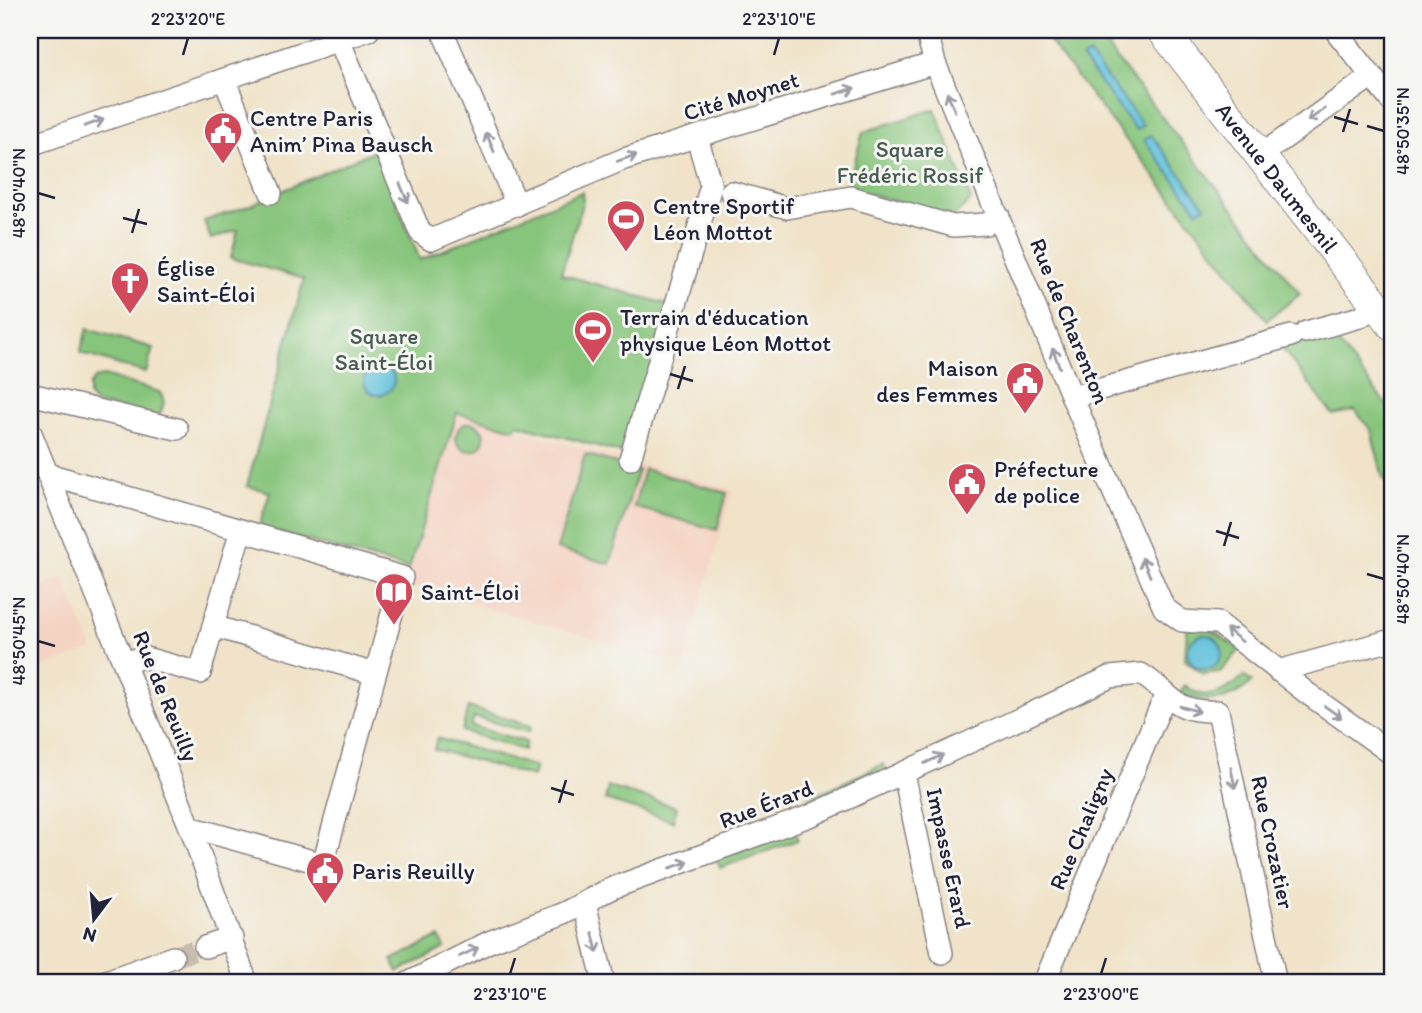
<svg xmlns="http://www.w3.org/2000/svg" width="1422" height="1013" font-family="Itim,sans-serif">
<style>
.built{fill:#f5d3c2}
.green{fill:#87c57b;stroke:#54745b;stroke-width:2}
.water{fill:#5dc0db;stroke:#40718b;stroke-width:2}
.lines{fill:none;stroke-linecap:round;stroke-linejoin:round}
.street-tunnel{stroke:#c7bcad;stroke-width:21;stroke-dasharray:21 10;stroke-linecap:butt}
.street-casing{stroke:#898282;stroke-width:24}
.secondary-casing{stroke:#898282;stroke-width:32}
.street{stroke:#fff;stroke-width:21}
.secondary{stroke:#fff;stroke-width:30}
.oneway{stroke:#9c9ca7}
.ticks{fill:none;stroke:#22223b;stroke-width:2.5}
.labels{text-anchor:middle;stroke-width:6;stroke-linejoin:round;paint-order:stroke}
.street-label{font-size:23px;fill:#22223b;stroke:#f6f6f2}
.poi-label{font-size:23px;fill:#22223b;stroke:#f6f6f2;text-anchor:start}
.park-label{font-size:23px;fill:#455b51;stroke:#f6f6f2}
.neatline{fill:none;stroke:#22223b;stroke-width:2.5}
.ticks-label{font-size:18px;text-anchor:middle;fill:#22223b}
</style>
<rect width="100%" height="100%" fill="#f6f6f2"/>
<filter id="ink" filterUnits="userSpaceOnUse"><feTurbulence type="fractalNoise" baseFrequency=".0143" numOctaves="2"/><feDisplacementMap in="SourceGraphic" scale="14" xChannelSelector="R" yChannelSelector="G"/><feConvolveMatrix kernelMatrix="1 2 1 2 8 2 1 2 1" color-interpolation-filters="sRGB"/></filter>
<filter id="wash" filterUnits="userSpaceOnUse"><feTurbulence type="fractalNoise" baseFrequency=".00686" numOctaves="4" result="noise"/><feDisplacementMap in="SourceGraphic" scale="28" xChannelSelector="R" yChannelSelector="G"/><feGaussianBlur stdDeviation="1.57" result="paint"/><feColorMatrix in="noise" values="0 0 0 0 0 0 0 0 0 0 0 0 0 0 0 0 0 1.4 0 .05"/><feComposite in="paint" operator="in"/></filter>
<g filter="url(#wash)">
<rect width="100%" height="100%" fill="#f0e3c9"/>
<!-- built -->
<path class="built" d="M457,413l276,77 -50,174 -276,-79z
M63,578l30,71 -63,23v-81z"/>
<!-- green -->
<path class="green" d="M1040,30h54l206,264 -33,26z
M935,109l36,91 -17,17 -107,-29 16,-56z
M375,150l45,110 162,-68 1,9 -22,73 109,31 -44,149 -109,-30 -2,5 -58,-16 -48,156 -150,-42 11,-35 -23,-6 57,-207 -73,-21 7,-28 -27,9 -7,-18 44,-15z
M87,329l66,19 -7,25 -66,-20z
M1329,331l63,81v78l-9,-12 -12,-48 -16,-20 -22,5 -53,-69z
M104,376l55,16c7,8 5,14 0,24l-63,-12 -7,-7v-11l6,-8z
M456 437a14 14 0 1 1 28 0a14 14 0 1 1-28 0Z
M585,454l53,16 -28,94 -53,-15z
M644,469l83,24 -10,37 -83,-23z
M1207,627l33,23 -20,22 -17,2 -18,-14 2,-32z
M1244,676l8,6c-23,21 -45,22 -73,12l6,-9c19,19 42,7 59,-9z
M468,707l63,19 -2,6 -55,-15 -3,9 55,16 -2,8 -62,-19z
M437,738l99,29 -3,10 -99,-28z
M883,764l4,9 -76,35 -4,-9z
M608,787l69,20 -4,14 -68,-21z
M794,830l4,10 -78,28 -3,-9z
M439,937l6,11 -47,24 -6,-12z"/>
<!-- water -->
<path class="water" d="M1089,54l54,71 -7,5 -54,-71z
M1151,135l54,71 -7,5 -54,-71z
M364 380a15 15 0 1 1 30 0a15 15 0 1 1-30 0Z
M1188 652a17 17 0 1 1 34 0a17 17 0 1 1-34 0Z"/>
</g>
<g filter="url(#ink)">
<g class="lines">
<!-- street-tunnel -->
<path class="street-tunnel" d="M173,957l32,-10"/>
<!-- street casing -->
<g class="street-casing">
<path id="street" d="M442,30l75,175
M926,30l9,33 137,334 92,211 18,13 36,2 89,70 85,61
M1335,30l57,72
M339,40l81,192 11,8 193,-81 311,-96
M224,79l47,114
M30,145l339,-115
M1261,155l111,-79
M731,192l56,16 64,-11 102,29 33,-2 13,-7
M1306,332l54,-15 17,-12
M30,394l147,35
M1072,397l219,-61
M30,431l160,396 57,156
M630,459l81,-273 -14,-49
M48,474l354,103 -79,287 -133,-37
M213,626l28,-96
M124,663l18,-6 58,16 13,-47 162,48
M1278,671l114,-31
M904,774l38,179
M585,903l19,80
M205,947l27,-9
M101,983l72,-26
M408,983l81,-41 75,-29 46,-24 202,-74 298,-138 31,-3c33,21 31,39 77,37l58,272
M1044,983l121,-287"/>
</g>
<!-- secondary casing -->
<g class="secondary-casing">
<g id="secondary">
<path id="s1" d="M1162,30l230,295"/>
</g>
</g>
<!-- street -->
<use href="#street" class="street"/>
<!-- secondary -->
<use href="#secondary" class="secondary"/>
</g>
<!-- one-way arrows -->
<defs><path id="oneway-shaft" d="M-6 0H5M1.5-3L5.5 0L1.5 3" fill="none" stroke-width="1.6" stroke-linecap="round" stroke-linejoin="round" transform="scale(1.75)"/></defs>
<g class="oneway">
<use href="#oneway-shaft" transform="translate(845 91) rotate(-17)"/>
<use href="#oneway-shaft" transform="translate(951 102) rotate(-112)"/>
<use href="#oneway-shaft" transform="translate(1316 115) rotate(144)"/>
<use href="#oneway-shaft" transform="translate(94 123) rotate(-19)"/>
<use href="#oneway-shaft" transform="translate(490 142) rotate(-113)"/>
<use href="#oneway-shaft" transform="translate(627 158) rotate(-19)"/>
<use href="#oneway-shaft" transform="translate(404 193) rotate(67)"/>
<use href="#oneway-shaft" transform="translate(1056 358) rotate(-111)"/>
<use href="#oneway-shaft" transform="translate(1146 567) rotate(-113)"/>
<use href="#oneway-shaft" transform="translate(1234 635) rotate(-141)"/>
<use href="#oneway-shaft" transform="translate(1190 709) rotate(16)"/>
<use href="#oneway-shaft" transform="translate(1333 712) rotate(35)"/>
<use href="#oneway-shaft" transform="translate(934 759) rotate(-25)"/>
<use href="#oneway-shaft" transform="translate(1233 778) rotate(78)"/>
<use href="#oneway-shaft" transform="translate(679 865) rotate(-19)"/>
<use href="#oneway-shaft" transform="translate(595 943) rotate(77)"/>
<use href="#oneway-shaft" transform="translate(469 952) rotate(-26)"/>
</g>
</g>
<!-- ticks -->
<path class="ticks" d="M183,55l5,-17M774,55l5,-17M1334,117l24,7M1367,126l17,5M1343,132l7,-23M38,193l17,5M123,218l24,6M132,233l7,-24M670,374l23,7M678,389l7,-23M1216,531l23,7M1224,546l7,-24M1367,574l17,5M38,641l17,5M551,788l23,7M559,803l7,-23M510,974l5,-16M1101,974l5,-16"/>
<!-- icons -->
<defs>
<g id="civic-pin" transform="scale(2.0125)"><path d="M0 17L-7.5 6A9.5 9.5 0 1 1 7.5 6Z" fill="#d1495b" stroke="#f6f6f2"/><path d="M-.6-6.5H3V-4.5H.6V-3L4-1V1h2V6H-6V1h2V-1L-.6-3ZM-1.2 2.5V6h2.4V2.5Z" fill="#fff"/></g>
<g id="stadium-pin" transform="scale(2.0125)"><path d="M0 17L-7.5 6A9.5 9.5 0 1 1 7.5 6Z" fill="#d1495b" stroke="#f6f6f2"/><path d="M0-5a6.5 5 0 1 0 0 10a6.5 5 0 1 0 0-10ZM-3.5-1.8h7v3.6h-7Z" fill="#fff"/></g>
<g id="church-pin" transform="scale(2.0125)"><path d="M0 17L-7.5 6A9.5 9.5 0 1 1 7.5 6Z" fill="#d1495b" stroke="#f6f6f2"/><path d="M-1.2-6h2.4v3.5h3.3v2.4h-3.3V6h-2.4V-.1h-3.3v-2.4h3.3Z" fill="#fff"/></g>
<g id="library-pin" transform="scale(2.0125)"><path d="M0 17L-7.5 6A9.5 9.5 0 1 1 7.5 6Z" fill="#d1495b" stroke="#f6f6f2"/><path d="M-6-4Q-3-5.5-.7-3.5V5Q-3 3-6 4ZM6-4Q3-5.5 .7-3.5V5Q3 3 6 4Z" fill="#fff"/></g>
</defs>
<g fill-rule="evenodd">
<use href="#civic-pin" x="223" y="131"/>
<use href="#stadium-pin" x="626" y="219"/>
<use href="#church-pin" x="130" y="281"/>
<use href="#stadium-pin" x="593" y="330"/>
<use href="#civic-pin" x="1025" y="381"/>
<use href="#civic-pin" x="967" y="482"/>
<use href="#library-pin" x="394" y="592"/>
<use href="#civic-pin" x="325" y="871"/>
</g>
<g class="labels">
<!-- street labels -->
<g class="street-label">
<text transform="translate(741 96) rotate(-17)" y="8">Cité Moynet</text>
<text dy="8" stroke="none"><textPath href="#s1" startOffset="187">Avenue Daumesnil</textPath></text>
<text transform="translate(1070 321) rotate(68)" y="8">Rue de Charenton</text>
<text transform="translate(166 696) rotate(68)" y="8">Rue de Reuilly</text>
<text transform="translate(766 804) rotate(-21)" y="8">Rue Érard</text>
<text transform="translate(1081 829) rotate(-67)" y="8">Rue Chaligny</text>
<text transform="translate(1273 842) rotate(78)" y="8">Rue Crozatier</text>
<text transform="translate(949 858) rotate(78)" y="8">Impasse Erard</text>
</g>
<!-- poi labels -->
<g class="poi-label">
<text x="250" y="126">Centre Paris<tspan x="250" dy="26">Anim’ Pina Bausch</tspan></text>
<text x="653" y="214">Centre Sportif<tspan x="653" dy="26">Léon Mottot</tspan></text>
<text x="157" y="276">Église<tspan x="157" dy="26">Saint-Éloi</tspan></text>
<text x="620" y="325">Terrain d'éducation<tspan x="620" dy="26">physique Léon Mottot</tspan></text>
<text x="998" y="376" text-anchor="end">Maison<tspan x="998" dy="26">des Femmes</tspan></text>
<text x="994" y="477">Préfecture<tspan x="994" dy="26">de police</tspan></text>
<text x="421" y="600">Saint-Éloi</text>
<text x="352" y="879">Paris Reuilly</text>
</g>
<!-- park labels -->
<g class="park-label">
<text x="910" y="157">Square<tspan x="910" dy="26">Frédéric Rossif</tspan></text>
<text x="384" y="344">Square<tspan x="384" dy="26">Saint-Éloi</tspan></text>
</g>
</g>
<!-- margin -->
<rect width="1422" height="1013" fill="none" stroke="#f6f6f2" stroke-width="77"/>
<!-- north arrow -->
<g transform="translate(94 919) rotate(196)" stroke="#f6f6f2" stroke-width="5" paint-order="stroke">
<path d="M0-5L12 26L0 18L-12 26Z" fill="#22223b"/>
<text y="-10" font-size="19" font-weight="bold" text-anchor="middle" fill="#22223b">N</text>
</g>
<rect x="38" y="38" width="1346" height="936" class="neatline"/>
<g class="ticks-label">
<text x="188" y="25">2°23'20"E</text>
<text x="779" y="25">2°23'10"E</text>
<text transform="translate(1403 131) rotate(-90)" y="6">48°50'35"N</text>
<text transform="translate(19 193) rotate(-90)" y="6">48°50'40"N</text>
<text transform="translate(1403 579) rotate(-90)" y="6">48°50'40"N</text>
<text transform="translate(19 641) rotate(-90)" y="6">48°50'45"N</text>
<text x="510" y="1000">2°23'10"E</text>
<text x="1101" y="1000">2°23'00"E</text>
</g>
</svg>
